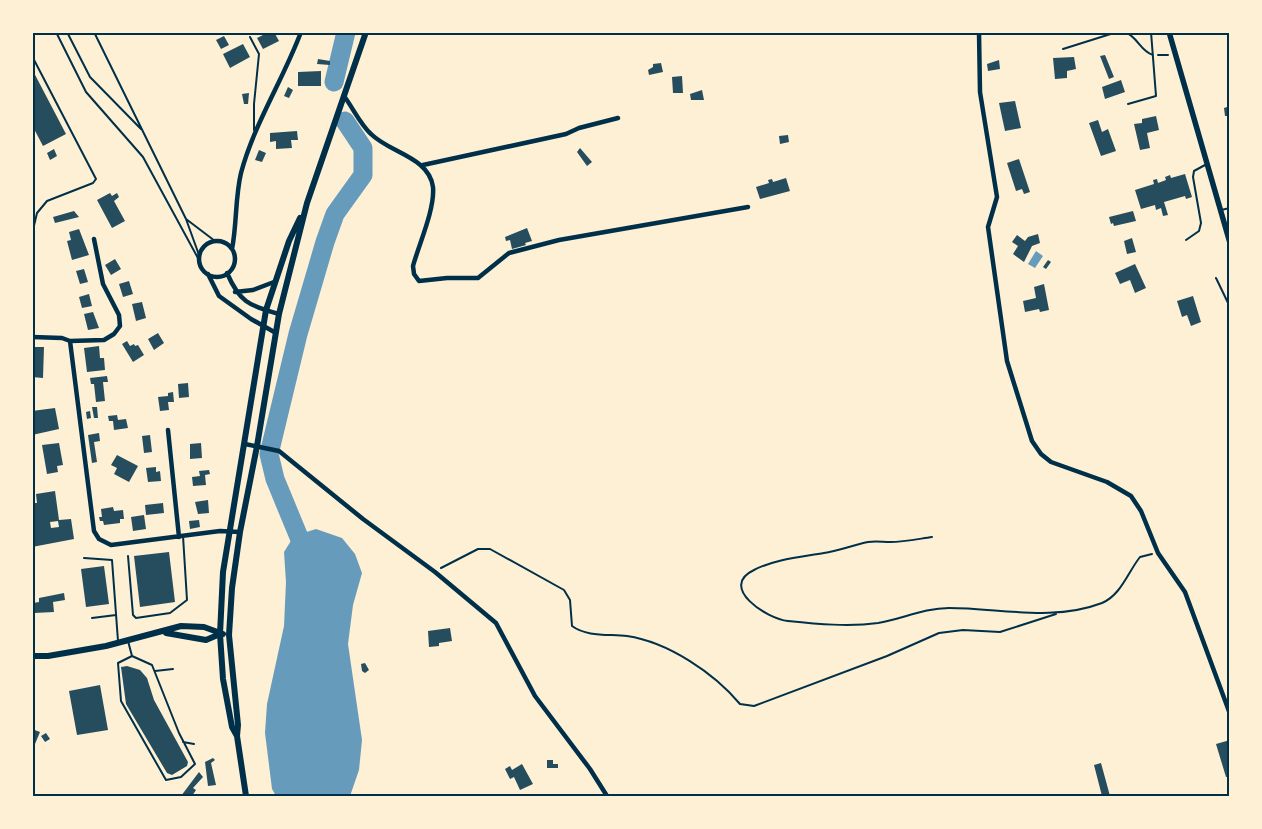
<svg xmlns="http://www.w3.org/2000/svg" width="1262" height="829" font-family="Arial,sans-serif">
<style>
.water{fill:#669bbc}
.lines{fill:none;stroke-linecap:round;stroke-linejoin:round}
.river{stroke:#669bbc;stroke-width:19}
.building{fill:#264d5e;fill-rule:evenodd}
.path{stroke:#003049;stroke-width:2}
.service{stroke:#003049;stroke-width:2}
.minor{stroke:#003049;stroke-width:4.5}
.tertiary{stroke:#003049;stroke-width:5.5}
.secondary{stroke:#003049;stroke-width:6}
.neatline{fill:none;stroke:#003049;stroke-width:2}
</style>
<rect width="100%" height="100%" fill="#fdf0d5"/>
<!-- water -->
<path class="water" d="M1036,251l7,5 -8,12 -7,-4z
M316,529l26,9 13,16 7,19 -9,32 -5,39 14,96 -3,30 -9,26h-74l-4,-7 -7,-56 2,-29 17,-78 2,-44 -2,-30 10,-16z"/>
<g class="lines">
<!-- river -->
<path class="river" d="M334,82l12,-50
M308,559l-33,-80 -6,-25 29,-120 27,-92 10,-28 28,-39v-27l-18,-27"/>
</g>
<!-- building -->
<path class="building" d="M269,32h5l5,9 -16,8 -6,-11z
M224,36l5,9 -8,4 -5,-9z
M243,44l7,13 -20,11 -7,-14z
M1105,55l9,22 -5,2 -9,-23z
M1074,57l2,12 -9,2v7l-12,1 -2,-21z
M318,59l12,2v4l-13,-1z
M999,60l1,9 -12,2 -1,-7z
M661,63l2,9 -14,3 -1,-5 5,-3v-3z
M32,69l34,65 -23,12 -11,-21z
M321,71v15h-23v-14z
M682,76l1,17h-10l-1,-16z
M1121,80l4,12 -20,7 -3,-12z
M288,87l5,3 -4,8 -5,-2z
M702,90l2,10h-13l-1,-6z
M249,93l-1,11h-4l-2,-10z
M1015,101l6,27 -16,3 -6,-28z
M1227,107l1,9h-3l-1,-8z
M1156,116l3,14 -12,3 3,15 -10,2 -6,-26 8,-1v-4z
M1098,120l4,12 6,-3 8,22 -15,5 -12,-33z
M297,131l1,9h-7l1,8 -16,1v-8l-6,1v-9z
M788,135l1,7 -9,2 -1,-8z
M580,148l12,14 -5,4 -10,-14z
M54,149l3,7 -7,4 -3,-7z
M259,150l7,3 -4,9 -7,-2z
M1019,159l11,33 -6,2 -2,-5 -6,2 -9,-28z
M1185,174l7,23 -6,2 -1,-3 -21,6 4,13 -5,1 -2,-8 -5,2 -1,-5 -14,4 -6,-19 19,-6 -1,-4 4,-1 1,4 8,-3 -1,-3 5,-2 1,3z
M786,178l4,13 -30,8 -4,-12 13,-4 -1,-3 4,-1 1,3z
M110,193l2,3 5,-3 2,4 -5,4 11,20 -13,7 -15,-28z
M74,211l5,6 -24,6 -2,-6z
M1133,211l3,10 -22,5 -1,-3 -2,1 -2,-7z
M527,228l5,13 -7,2 1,2 -14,4 -2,-9 -4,1 -1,-4z
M79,229l10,26 -17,5 -5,-19 4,-1 -2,-8z
M1038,234l2,9 -8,3 -8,16 -11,-8 5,-8 -6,-4 5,-7 8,6 3,-4z
M1132,238l4,14 -9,2 -3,-13z
M115,259l6,10 -10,6 -6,-10z
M1048,260l3,2 -5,7 -3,-2z
M1135,264l11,24 -11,5 -5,-13 -10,4 -5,-11z
M84,269l4,13 -8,2 -4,-13z
M129,281l4,13 -10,3 -4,-13z
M1044,284l5,26 -9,2 -1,-3 -14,3 -2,-11 13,-3 -2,-11z
M89,294l3,12 -10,2 -3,-11z
M1193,296l8,26 -10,4 -4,-11 -5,2 -5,-16z
M142,302l4,16 -10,3 -4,-17z
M93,312l6,16 -11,2 -4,-16z
M158,333l6,10 -10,7 -6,-11z
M127,341l3,5 4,-2 1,2 3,-1 6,10 -11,7 -11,-18z
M99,346l1,12h4l1,12 -18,2 -3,-24z
M32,347h12l-1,31 -11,-1z
M107,376l1,6h-5l2,19 -9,1 -2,-18h-3l-1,-6z
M188,383l1,14 -10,1 -1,-14z
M173,392l1,10h-6l1,8 -9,1 -2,-14 10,-1v-3z
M92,407h5l1,11h-4z
M55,408l4,21 -27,6v-24z
M90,411l1,7 -4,1 -1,-7z
M117,415l1,5 8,-1 2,9 -14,2 -1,-9h-4l-1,-5z
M99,433l1,8 -6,1 3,20 -5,1 -4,-28z
M150,435l2,17 -8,1 -2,-17z
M59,443l4,22 -6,1 1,6 -11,2 -5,-29z
M201,443l1,15 -12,1v-15z
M117,455l21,11 -9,16 -15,-8 3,-6 -6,-3z
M156,467v5l4,-1 1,10 -13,1 -2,-14z
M209,470l1,4 -5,1 1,10 -13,1 -1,-9 8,-1 -1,-5z
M55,491l4,29 12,-1 3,20 -42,8v-44h5l-1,-9zM58,521l1,6 -8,1 -1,-6z
M208,500l1,13 -11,1 -3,-12z
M163,503l1,10 -18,2 -1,-10z
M113,507l1,4 9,-1 1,9h-4v4l-16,2 -1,-4h-3l-1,-4h3l-1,-8z
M144,515l2,14 -13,2 -2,-14z
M199,520l1,7 -10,2 -1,-8z
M169,552l6,50 -35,5 -6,-51z
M104,566l5,38 -23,3 -5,-38z
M64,593l1,7 -12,2 1,10 -20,1 -1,-10 6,-1v-4z
M450,628l2,13 -13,2v3l-10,1 -1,-16z
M365,663l4,7 -4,3 -3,-2 -1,-7z
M127,666l13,4 7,8 7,22 34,62 -1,4 -15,9 -5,-2 -41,-69 -5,-37z
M100,685l8,45 -31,5 -8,-44z
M32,729l8,3 -5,12 -3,-1z
M46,733l4,6 -5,3 -4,-6z
M1230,740v37h-4l-10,-33z
M213,758l2,2 -4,3 5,22 -8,1 -3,-24z
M547,760h6v4h5v4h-11z
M1101,763l9,33h-8l-8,-31z
M522,764l11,20 -13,6 -6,-13 -4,2 -5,-10 5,-3 2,4z
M199,772l4,5 -10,11 3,2 -4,6h-11z"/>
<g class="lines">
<!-- path -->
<path class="path" d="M1158,55h10
M932,537c-14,2 -28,5 -42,5 -7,0 -15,-1 -22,0 -15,3 -30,9 -44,11 -23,4 -49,6 -70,17 -36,17 13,49 34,51 29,3 61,6 90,2 24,-4 46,-15 71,-15 51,0 103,14 153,-5 19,-8 26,-31 38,-46l12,-3
M441,568l37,-19h12l74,41 6,10 2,26c15,11 36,8 55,10 41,6 87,37 113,68l14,2 133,-50 52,-23 24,-3 37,2 56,-18"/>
<!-- service -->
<path class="service" d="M56,32l30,60 57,65 56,103
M67,32l23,45 51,52
M94,32l92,187 13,36
M1125,32c13,5 15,19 28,23
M250,37l9,17 -5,50v26
M1063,49l54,-17
M32,56l64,123 -3,4 -46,18 -10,12 -5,21
M1128,104l28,-8 -5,-64
M1221,210l9,-2
M186,219l29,22
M1186,240l13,-9 2,-8 -8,-46 1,-6 11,-6
M1216,278l14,29
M128,556l5,59 3,3 34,-5 17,-13 -4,-64
M84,558l28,2 6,81
M92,618l24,-3
M128,641l4,15 20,9 27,68 16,31 -14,13 -15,3 -45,-79 -3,-38 14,-7
M155,671l18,-2
M183,742l11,2"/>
<!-- minor -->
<path class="minor" d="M979,32l1,60 17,105 -9,30 19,134 25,80 9,13 10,8 56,20 24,14 10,15 17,42 27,39 45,122
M344,96c9,12 16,28 27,38 19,19 58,23 62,53 2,22 -14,57 -20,79l1,8 5,7 28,-3h31l31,-25 50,-13 189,-33
M423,165l143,-31 13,-6 39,-10
M199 259a18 18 0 1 1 36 0a18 18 0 1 1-36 0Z
M232,249c5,-25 3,-51 9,-76 13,-49 42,-93 60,-141
M227,273c13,30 22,32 52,41
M208,274l11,22 32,23 25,14
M235,292l18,-2 21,-8
M32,337l30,1 8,3 34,-1 10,-6 6,-8 -1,-11 -16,-31 -9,-45
M70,341l24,190 5,8 12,6 109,-14 20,1
M168,430l11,107
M245,444l34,7 84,68 72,53 61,51 39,73 55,73 17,27"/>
<!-- tertiary -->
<path class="tertiary" d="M1169,32l61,211"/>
<!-- secondary -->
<path class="secondary" d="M166,633l40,7 14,-6
M32,656h16l58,-10 75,-20 23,1 19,7
M237,736l-5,-9 -9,-48 -3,-45 3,-62 43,-262 23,-69 11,-23
M246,796l-9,-60 1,-11 -9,-90 3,-47 8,-56 17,-86 22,-132 28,-111 59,-171"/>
</g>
<!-- border -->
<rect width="1262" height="829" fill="none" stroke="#fdf0d5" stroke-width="68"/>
<rect x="34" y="34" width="1194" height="761" class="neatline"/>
</svg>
